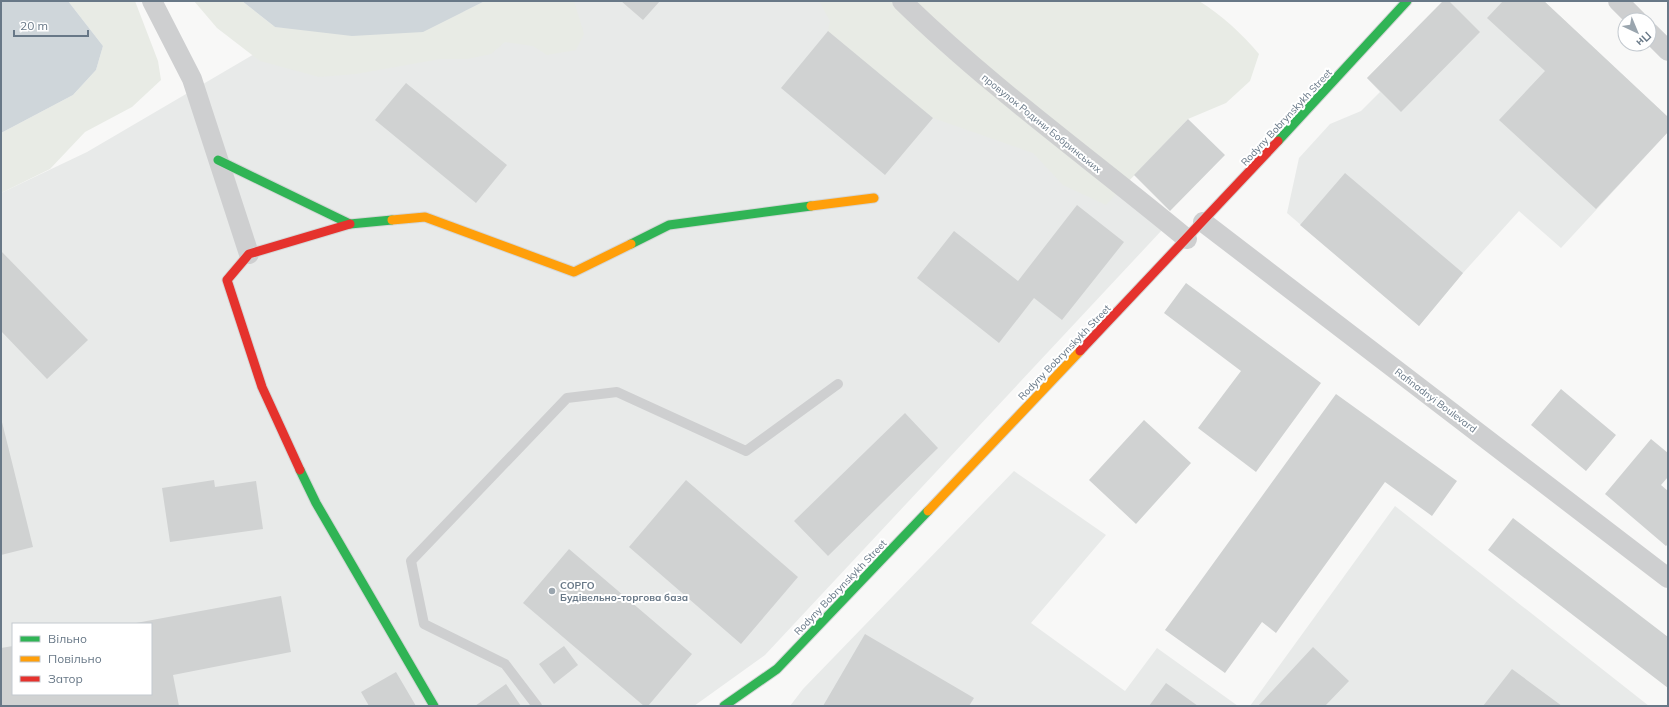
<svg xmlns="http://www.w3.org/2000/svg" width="1669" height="707" font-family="Mulish,sans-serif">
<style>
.built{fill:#e8eae9;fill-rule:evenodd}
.green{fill:#e8ebe5}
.water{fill:#cfd6da}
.building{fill:#d0d2d2}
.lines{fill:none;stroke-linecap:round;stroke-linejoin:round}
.fast-casing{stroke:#d4d6d6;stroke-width:11}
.slow-casing{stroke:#d4d6d6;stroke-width:11}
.jam-casing{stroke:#d4d6d6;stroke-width:11}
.lane{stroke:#cecfd0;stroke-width:10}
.street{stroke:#cecfd0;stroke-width:20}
.fast{stroke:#30b455;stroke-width:9}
.slow{stroke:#ff9f0a;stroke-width:9}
.jam{stroke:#e5322d;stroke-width:9}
.poi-dot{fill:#9aa5ae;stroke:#fff;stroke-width:1.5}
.labels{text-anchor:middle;stroke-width:4;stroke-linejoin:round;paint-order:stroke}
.street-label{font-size:10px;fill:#687887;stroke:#fff}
.poi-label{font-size:10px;font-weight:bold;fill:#687887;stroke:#fff;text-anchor:start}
</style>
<rect width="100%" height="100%" fill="#f8f8f7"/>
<!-- built -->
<path class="built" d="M522,1h372l268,229 -397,425 -71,51h-693v-513l86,-41 176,-103zM13,624h138v70h-138z
M1443,1h101l124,116v15l-107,116 -42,-37 -56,62 -44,53 -132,-113 12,-55 31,-34 31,-13 19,-19 -13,-14z
M1014,471l92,64 -75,88 94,68 32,-43 81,58h-448l13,-17z
M1395,506l254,200h-399z"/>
<!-- green -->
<path class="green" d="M68,1h67l23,60 3,19 -29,27 -47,25 -35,37 -49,24v-60l72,-38 23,-25 7,-24z
M194,1h48l33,26 148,5 62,-31h89l10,33 -8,16 -29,5 -14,-9 -28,-4 -14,12 -24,5h-27l-84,15 -37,3 -59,-16 -43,-33z
M819,1h380c23,14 43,33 60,53l-9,27 -24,22 -38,16 -82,86 -43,-20 -30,-32 -100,-35 -105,-87 2,-10z"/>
<!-- water -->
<path class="water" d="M1,1h67l35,45 -7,24 -23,25 -72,38z
M242,1h243l-62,31 -71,4 -77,-9z"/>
<!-- building -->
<path class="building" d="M621,1h39l-17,19z
M1443,1h6l31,31 -79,80 -34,-34z
M1503,1h41l124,116v15l-72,77 -97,-89 46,-49 -58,-53z
M828,31l105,87 -48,57 -104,-87z
M406,83l101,82 -31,38 -101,-83z
M1188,119l37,36 -55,56 -36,-36z
M1345,173l118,100 -44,53 -119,-101z
M1077,205l47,37 -62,78 -28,-22 -35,45 -82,-65 37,-47 64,50z
M1,251l87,89 -41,39 -46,-48z
M1186,283l135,100 -65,89 -58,-44 43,-57 -77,-58z
M1561,389l55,46 -30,36 -55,-46z
M1336,394l121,87 -25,35 -47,-34 -109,151 -14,-11 -37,51 -60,-43z
M905,413l33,35 -110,108 -34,-35z
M1,418l32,129 -32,8z
M1144,420l47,43 -55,61 -47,-44z
M1651,439l17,14v24l-7,8 7,6v53l-2,2 -61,-52z
M214,480l1,7 41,-6 7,48 -93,13 -8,-54z
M686,480l112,97 -57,67 -112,-97z
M1513,518l155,119v51l-180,-138z
M569,549l123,105 -44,52h-4l-121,-103z
M281,596l10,56 -118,23 6,31h-178v-58l12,-2v48h138v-70l-15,-1z
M865,634l109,64 -5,8h-146z
M564,646l14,19 -24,19 -15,-20z
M1313,647l36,34 -24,25h-67z
M1512,669l50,37h-79z
M396,672l20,34h-47l-8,-14z
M1166,683l32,23h-49z
M506,684l15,22h-46z"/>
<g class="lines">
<!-- fast casing -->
<g class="fast-casing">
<path id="fast" d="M1278,141l129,-140
M218,160l132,64 42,-4
M631,244l38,-19 142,-19
M300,470l16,33 118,203
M724,706l53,-37 151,-158"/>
</g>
<!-- slow casing -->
<g class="slow-casing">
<path id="slow" d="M811,206l63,-8
M392,220l33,-3 149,55 57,-28
M928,511l152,-160"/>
</g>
<!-- jam casing -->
<g class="jam-casing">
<path id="jam" d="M1080,351l198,-210
M300,470l-38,-83 -35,-107 22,-26 101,-30"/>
</g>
<!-- lane -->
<path class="lane" d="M537,706l-32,-42 -81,-40 -13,-63 156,-163 50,-6 129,59 92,-67"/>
<!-- street -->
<path class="street" d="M152,1l40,78 57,175
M902,1c89,87 190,159 285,238
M1618,1l19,19
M1649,32l19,19
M1203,222l465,356"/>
<!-- fast -->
<use href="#fast" class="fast"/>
<!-- slow -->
<use href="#slow" class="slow"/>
<!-- jam -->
<use href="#jam" class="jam"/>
</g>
<!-- markers -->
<circle class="poi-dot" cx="552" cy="591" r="4"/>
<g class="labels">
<!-- street labels -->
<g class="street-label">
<text transform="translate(1286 117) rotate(-47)" y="4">Rodyny Bobrynskykh Street</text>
<text transform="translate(1042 123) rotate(39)" y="4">провулок Родини Бобринських</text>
<text transform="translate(1064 352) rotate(-46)" y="4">Rodyny Bobrynskykh Street</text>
<text transform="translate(1436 400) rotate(37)" y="4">Rafinadnyi Boulevard</text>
<text transform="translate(840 587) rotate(-46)" y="4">Rodyny Bobrynskykh Street</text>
</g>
<!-- poi labels -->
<g class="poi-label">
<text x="560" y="589">СОРГО<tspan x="560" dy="12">Будівельно-торгова база</tspan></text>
</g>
</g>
<!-- border -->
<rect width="1669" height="707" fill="none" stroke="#687887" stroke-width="4"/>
<!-- legend -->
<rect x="12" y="623" width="140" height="72" fill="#ffffff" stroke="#c3c9cf"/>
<rect x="20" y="636" width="20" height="6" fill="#30b455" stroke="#c3c9cf"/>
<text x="48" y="643" font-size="12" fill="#687887">Вільно</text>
<rect x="20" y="656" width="20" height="6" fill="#ff9f0a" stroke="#c3c9cf"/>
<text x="48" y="663" font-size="12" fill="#687887">Повільно</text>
<rect x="20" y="676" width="20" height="6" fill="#e5322d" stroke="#c3c9cf"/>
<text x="48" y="683" font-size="12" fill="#687887">Затор</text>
<!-- north arrow -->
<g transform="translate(1637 32) rotate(136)"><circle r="19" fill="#ffffff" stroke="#c3c9cf"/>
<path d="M0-3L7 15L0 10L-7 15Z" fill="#9aa5ae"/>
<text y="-6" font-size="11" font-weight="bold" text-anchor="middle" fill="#687887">Пн</text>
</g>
<!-- scale -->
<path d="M14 30v6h74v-6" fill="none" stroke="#687887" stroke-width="2"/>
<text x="20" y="30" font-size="12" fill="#687887" stroke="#ffffff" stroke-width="3" paint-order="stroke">20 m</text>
</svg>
